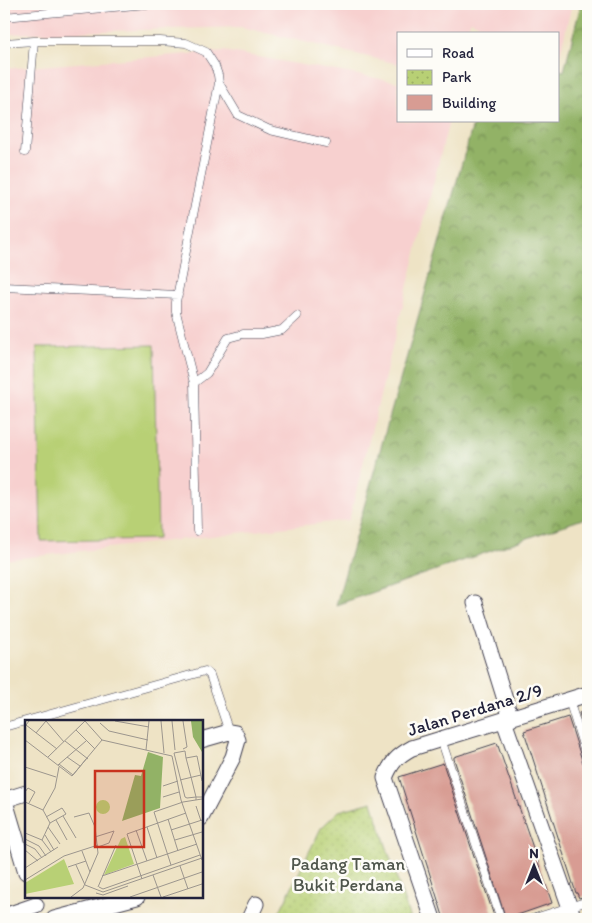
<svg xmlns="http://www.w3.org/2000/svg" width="592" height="923" font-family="Itim,sans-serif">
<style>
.built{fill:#f7d0cf}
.forest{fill:url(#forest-crowns);stroke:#5a6a50}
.park{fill:url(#park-dots);stroke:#6d7958}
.pitch{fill:#b8d075;stroke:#6d7958}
.building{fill:#d89c93}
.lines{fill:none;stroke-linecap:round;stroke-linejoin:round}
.service-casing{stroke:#413f50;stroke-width:9}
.minor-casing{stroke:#413f50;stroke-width:17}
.service{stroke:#fff;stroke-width:8}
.minor{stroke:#fff;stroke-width:15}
.labels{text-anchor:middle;stroke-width:5;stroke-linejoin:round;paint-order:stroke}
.street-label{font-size:18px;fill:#22223b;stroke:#fdfcf7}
.park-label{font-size:18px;fill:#4f564c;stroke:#fdfcf7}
.inset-road{fill:none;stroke:#9c968e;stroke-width:1}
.view{fill:#c8321e;fill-opacity:0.15;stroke:#c8321e;stroke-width:2.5}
.inset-edge{fill:none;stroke:#22223b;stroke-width:2.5}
</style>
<defs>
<pattern id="forest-crowns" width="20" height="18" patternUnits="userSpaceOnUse" patternTransform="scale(1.25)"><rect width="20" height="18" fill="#92b266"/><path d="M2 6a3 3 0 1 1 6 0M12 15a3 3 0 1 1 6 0" fill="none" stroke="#779055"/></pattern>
<pattern id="park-dots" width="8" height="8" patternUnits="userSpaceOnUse" patternTransform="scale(1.25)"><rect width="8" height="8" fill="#b8d075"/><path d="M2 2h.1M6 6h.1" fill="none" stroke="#9eb266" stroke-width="1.8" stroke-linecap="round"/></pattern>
</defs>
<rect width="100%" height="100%" fill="#fdfcf7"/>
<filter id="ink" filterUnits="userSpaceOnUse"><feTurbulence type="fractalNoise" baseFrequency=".02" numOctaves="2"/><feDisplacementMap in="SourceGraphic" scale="10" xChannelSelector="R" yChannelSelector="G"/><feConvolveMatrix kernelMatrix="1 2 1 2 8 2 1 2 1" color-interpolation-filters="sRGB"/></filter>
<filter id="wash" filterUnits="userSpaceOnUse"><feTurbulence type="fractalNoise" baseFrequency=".0096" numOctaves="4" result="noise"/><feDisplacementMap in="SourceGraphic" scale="20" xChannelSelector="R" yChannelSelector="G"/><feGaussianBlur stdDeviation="1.12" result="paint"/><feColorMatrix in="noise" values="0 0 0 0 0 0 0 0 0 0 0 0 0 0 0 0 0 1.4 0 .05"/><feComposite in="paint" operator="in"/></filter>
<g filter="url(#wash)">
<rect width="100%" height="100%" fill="#eee3c5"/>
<!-- built -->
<path class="built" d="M4,4h568l-13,55 -1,-25h-58l-29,-13 -7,13h-66v30l-157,-37 -237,7z
M224,51l174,31v39h51l-100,399 -345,40v-491z"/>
<!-- forest -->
<path class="forest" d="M581,4h7v513l-252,88 138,-484h84v-51l6,1z"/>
<!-- park -->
<path class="park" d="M372,802l38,117h-134l45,-91 18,-17z"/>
<!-- pitch -->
<path class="pitch" d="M154,345l4,194 -117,2 -4,-194z"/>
<g id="blocks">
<!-- building -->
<path class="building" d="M588,710v33l-9,-30z
M568,717l15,46 5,3v129l-9,3 -2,-5h-1l-52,-162z
M497,743l55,160 -46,16 -52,-160v-2z
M443,763l52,156h-51l-45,-142z"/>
</g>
</g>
<g filter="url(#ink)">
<use href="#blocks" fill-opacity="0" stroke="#413f50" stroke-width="1"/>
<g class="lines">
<!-- service casing -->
<g class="service-casing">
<path id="service" d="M4,17l143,-13
M4,43l30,-2h126l26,2 20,9 9,14 3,9 1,8 -43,219v10l18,71 3,148
M219,83l19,32 32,15 56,13
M25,152l9,-111
M4,287l174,8
M194,383l13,-10 21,-35 15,-4h19l20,-4 15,-14
M569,700l19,61
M4,727l201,-56 5,4 19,57
M441,739l60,180
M532,919l56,-18"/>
</g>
<!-- minor casing -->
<g class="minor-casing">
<path id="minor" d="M475,603l36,116
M504,721l70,198
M201,740l28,-8 6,1 3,7 -5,17 -32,61
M4,798l22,74
M4,800l22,-7
M4,916l32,-11
M54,919l83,-22
M249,919l7,-15
M433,919l-48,-141c6,-15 12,-22 27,-30l176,-54"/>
</g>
<!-- service -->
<use href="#service" class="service"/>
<!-- minor -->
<use href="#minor" class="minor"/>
</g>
</g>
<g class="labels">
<!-- street labels -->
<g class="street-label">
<text transform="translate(475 710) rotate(-17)" y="6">Jalan Perdana 2/9</text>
</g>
<!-- park labels -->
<g class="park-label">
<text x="348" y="870">Padang Taman<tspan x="348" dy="21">Bukit Perdana</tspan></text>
</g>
</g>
<!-- overview -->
<g transform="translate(25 720)">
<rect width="178" height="178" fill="#eee3c5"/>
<path d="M166,1h11v31l-9,-15zM123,32l15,5 -3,51 -38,13 13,-46 6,1z" fill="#92b266"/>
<path d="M39,139l10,25 -49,10v-11z" fill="#b8d075"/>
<path d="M100,117l9,27 -30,11 17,-36z" fill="#b8d075"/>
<path d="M71 87a7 7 0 1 1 14 0a7 7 0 1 1-14 0Z" fill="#b8d075"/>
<path class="inset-road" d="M4,1l-3,4 31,24M21,1l18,21M90,1l34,6M136,1l3,32M147,1l3,29M158,1l4,26 -4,2M75,3l9,8 39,9M51,10l19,19M11,13l10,-12M0,20l47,36 30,-36M40,21l23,18M121,30l3,-29M147,36l9,44 21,60M23,37l37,-36 17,19 70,16M42,37l13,9M161,38l11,-2 5,25M34,44l14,11 14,-17M33,45l28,-24M0,47l31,10M155,60l21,-5M138,66l15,-5M0,72l3,-4 7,4 -6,11M138,77l16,-5M171,80v-3l-5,-20 -5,-19 -1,-7 -11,2 11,44 2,1 9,-1h6M0,82l18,8 7,13M158,82l19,-3M171,86l5,15M18,90l12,-22 4,-21M38,96l13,22M143,99l10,32M31,100l11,20M23,107l12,17M122,107l10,31M111,110l11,31M146,110l31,-10M0,113l17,7 9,12M20,115l9,15M70,117l19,-6M0,119l14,7 7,10M17,120l8,-17 16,-9 -4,-6 -16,9M150,120l27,-8M0,124l10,5 7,9M73,127l11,-4 5,-12M0,130l13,11M57,131l8,21M51,145l9,20M146,145l-17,-53 29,-10M155,146l8,23M43,147l18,-6M0,148l33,-21M128,155l8,22M77,156l95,-32M117,159l-15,-45 59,-21M0,160l39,-24 34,-11M60,165l18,7 99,-34M73,167l18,-42M74,167l4,2 97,-34M71,173l7,2 25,-9M46,177l12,-9 15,-35 -3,-26 -6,-14 -15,4M105,177l72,-25M138,177l39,-13"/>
<path class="view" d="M70,51h49v76h-49z"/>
<rect width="178" height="178" class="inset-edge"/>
</g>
<!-- margin -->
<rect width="592" height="923" fill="none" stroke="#fdfcf7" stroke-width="20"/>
<!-- legend -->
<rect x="397" y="32" width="162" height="90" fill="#fdfcf7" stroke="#a5a5ac"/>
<rect x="407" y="49" width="25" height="8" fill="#ffffff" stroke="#a5a5ac"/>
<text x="442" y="58" font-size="15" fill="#22223b">Road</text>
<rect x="407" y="70" width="25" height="15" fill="url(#park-dots)" stroke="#a5a5ac"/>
<text x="442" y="82" font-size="15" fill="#22223b">Park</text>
<rect x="407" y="95" width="25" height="15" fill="#d89c93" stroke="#a5a5ac"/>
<text x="442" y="108" font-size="15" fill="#22223b">Building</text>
<!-- north arrow -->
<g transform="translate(534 866)" stroke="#fdfcf7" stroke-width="4" paint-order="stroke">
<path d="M0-4L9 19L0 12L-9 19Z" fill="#22223b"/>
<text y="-8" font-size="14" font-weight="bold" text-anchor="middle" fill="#22223b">N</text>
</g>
</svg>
